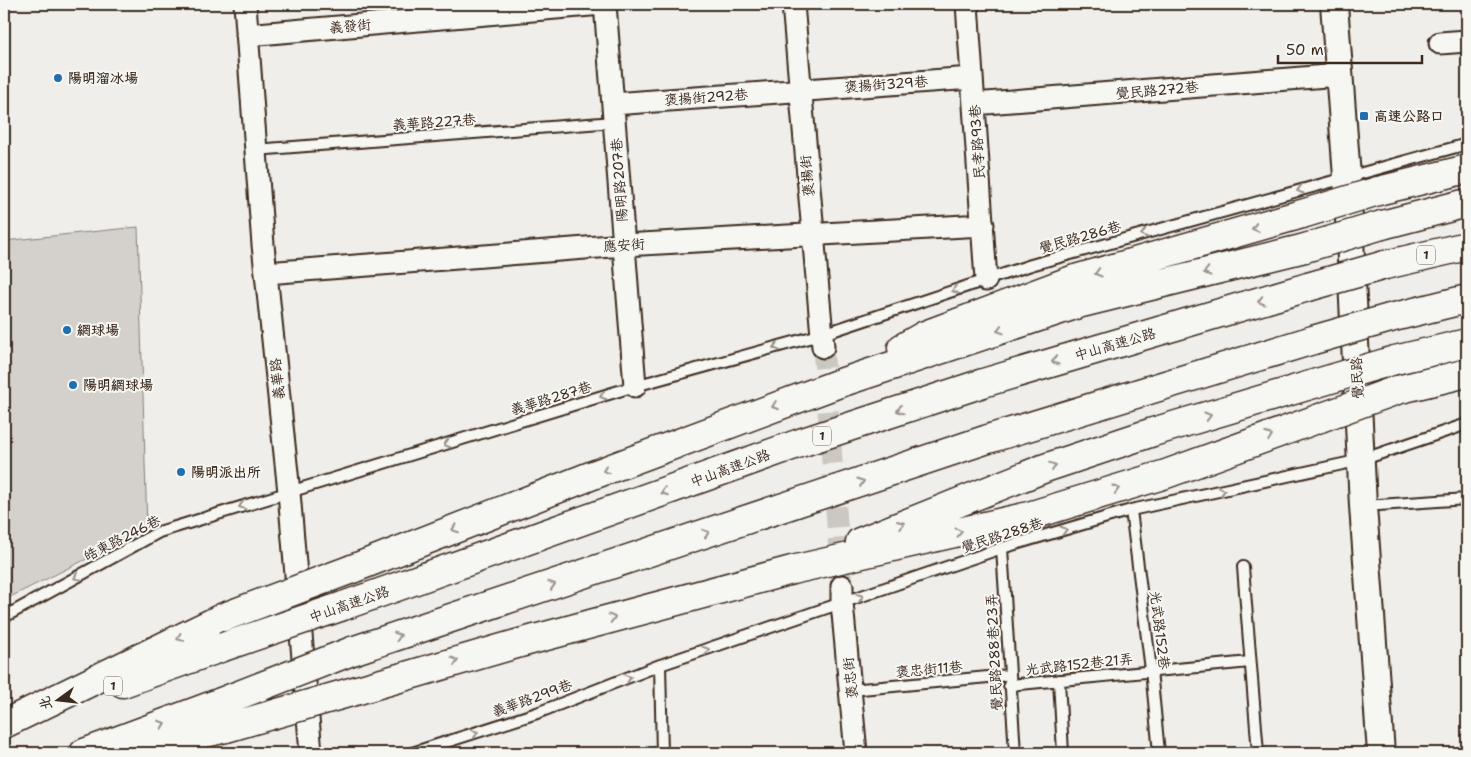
<svg xmlns="http://www.w3.org/2000/svg" width="1471" height="757" font-family="'Shantell Sans','LXGW WenKai TC',sans-serif">
<style>
.green{fill:#d4d1cc;stroke:#887e75}
.lines{fill:none;stroke-linecap:round;stroke-linejoin:round}
.minor-tunnel{stroke:#cbc7c1;stroke-width:21;stroke-dasharray:21 11;stroke-linecap:butt}
.service-casing{stroke:#3b2a1e;stroke-width:14}
.minor-casing{stroke:#3b2a1e;stroke-width:25}
.tertiary-casing{stroke:#3b2a1e;stroke-width:30}
.motorway-casing{stroke:#3b2a1e;stroke-width:31}
.service{stroke:#f6f6f2;stroke-width:10}
.minor{stroke:#f6f6f2;stroke-width:21}
.tertiary{stroke:#f6f6f2;stroke-width:26}
.motorway{stroke:#f6f6f2;stroke-width:28}
.motorway-bridge-casing{stroke:#3b2a1e;stroke-width:31;stroke-linecap:butt}
.motorway-bridge{stroke:#f6f6f2;stroke-width:28}
.oneway{stroke:#989088}
.poi-dot{fill:#1f6fb2;stroke:#f6f6f2;stroke-width:2}
.labels{text-anchor:middle;stroke-width:4;stroke-linejoin:round;paint-order:stroke}
.shield{fill:#f6f6f2;stroke:#73675e;stroke-width:1}
.shield-label{font-size:12px;font-weight:bold;fill:#3b2a1e}
.street-label{font-size:14px;fill:#3b2a1e;stroke:#f6f6f2}
.poi-label{font-size:14px;font-weight:bold;fill:#3b2a1e;stroke:#f6f6f2;text-anchor:start}
</style>
<rect width="100%" height="100%" fill="#efeeea"/>
<filter id="ink" filterUnits="userSpaceOnUse"><feTurbulence type="fractalNoise" baseFrequency=".02" numOctaves="2"/><feDisplacementMap in="SourceGraphic" scale="10" xChannelSelector="R" yChannelSelector="G"/><feConvolveMatrix kernelMatrix="1 2 1 2 8 2 1 2 1" color-interpolation-filters="sRGB"/></filter>
<g filter="url(#ink)">
<!-- green -->
<path class="green" d="M138,227l9,302 -143,71v-359z"/>
<g class="lines">
<!-- minor-tunnel -->
<path class="minor-tunnel" d="M823,347l19,239"/>
<!-- service casing -->
<g class="service-casing">
<path id="service" d="M255,150l359,-28
M1364,506l103,-7
M1131,510l20,160 8,83
M1002,548l13,205
M1243,567l15,186
M4,617l155,-85 476,-146 188,-52 208,-69 436,-121
M660,665l2,88
M1059,680l4,73
M1009,685l241,-23
M851,690l158,-15
M412,753l125,-40 123,-48 342,-117 129,-38 230,-50 106,-36"/>
</g>
<!-- minor casing -->
<g class="minor-casing">
<path id="minor" d="M245,4l18,241 26,247 22,261
M605,4l30,382
M793,4l30,343
M967,4l19,276
M247,35l355,-31
M1440,43l27,-2
M613,104l359,-26
M974,104l365,-29
M266,273l358,-28 359,-20
M842,586v17l14,150"/>
</g>
<!-- tertiary casing -->
<g class="tertiary-casing">
<path id="tertiary" d="M1334,4l13,173 16,329 18,247"/>
</g>
<!-- motorway casing -->
<g class="motorway-casing">
<path id="motorway" d="M1378,191l89,-22
M1382,225l85,-22
M1385,265l82,-19
M1390,318l77,-19
M902,348l23,-13 147,-55 230,-66
M1395,360l72,-17
M1397,390l70,-17
M860,542l185,-74 108,-36 164,-49
M352,569l241,-94 244,-91 241,-80 227,-56
M343,606l457,-163 183,-60 325,-96
M352,651l636,-212 325,-99
M123,683l100,-36
M358,690l162,-47 272,-73 237,-54 137,-42 154,-56
M4,724l220,-107
M133,751l93,-23
M84,753l137,-51"/>
</g>
<!-- service -->
<use href="#service" class="service"/>
<!-- minor -->
<use href="#minor" class="minor"/>
<!-- tertiary -->
<use href="#tertiary" class="tertiary"/>
<!-- motorway -->
<use href="#motorway" class="motorway"/>
<!-- motorway-bridge casing -->
<g class="motorway-bridge-casing">
<path id="motorway-bridge" d="M1302,214l76,-23
M1305,248l77,-23
M1308,287l77,-22
M1313,340l77,-22
M1317,383l78,-23
M1320,418l77,-28
M224,617l128,-48
M223,647l120,-41
M221,702l131,-51
M226,728l132,-38"/>
</g>
<!-- motorway-bridge -->
<use href="#motorway-bridge" class="motorway-bridge"/>
</g>
<!-- one-way arrows -->
<defs><path id="oneway-chevron" d="M-2-3.5L2.5 0L-2 3.5" fill="none" stroke-width="1.6" stroke-linecap="round" stroke-linejoin="round" transform="scale(1.25)"/></defs>
<g class="oneway">
<use href="#oneway-chevron" transform="translate(1300 190) rotate(164)"/>
<use href="#oneway-chevron" transform="translate(1255 228) rotate(164)"/>
<use href="#oneway-chevron" transform="translate(1144 234) rotate(164)"/>
<use href="#oneway-chevron" transform="translate(1207 272) rotate(166)"/>
<use href="#oneway-chevron" transform="translate(1098 273) rotate(164)"/>
<use href="#oneway-chevron" transform="translate(955 290) rotate(162)"/>
<use href="#oneway-chevron" transform="translate(1261 301) rotate(164)"/>
<use href="#oneway-chevron" transform="translate(1000 330) rotate(162)"/>
<use href="#oneway-chevron" transform="translate(776 347) rotate(165)"/>
<use href="#oneway-chevron" transform="translate(1055 361) rotate(164)"/>
<use href="#oneway-chevron" transform="translate(603 396) rotate(163)"/>
<use href="#oneway-chevron" transform="translate(775 406) rotate(160)"/>
<use href="#oneway-chevron" transform="translate(900 410) rotate(162)"/>
<use href="#oneway-chevron" transform="translate(1208 416) rotate(-16)"/>
<use href="#oneway-chevron" transform="translate(1269 436) rotate(-20)"/>
<use href="#oneway-chevron" transform="translate(447 444) rotate(163)"/>
<use href="#oneway-chevron" transform="translate(1053 466) rotate(-19)"/>
<use href="#oneway-chevron" transform="translate(606 470) rotate(159)"/>
<use href="#oneway-chevron" transform="translate(861 482) rotate(-18)"/>
<use href="#oneway-chevron" transform="translate(1116 489) rotate(-17)"/>
<use href="#oneway-chevron" transform="translate(1222 491) rotate(-12)"/>
<use href="#oneway-chevron" transform="translate(664 492) rotate(160)"/>
<use href="#oneway-chevron" transform="translate(242 506) rotate(163)"/>
<use href="#oneway-chevron" transform="translate(901 524) rotate(-23)"/>
<use href="#oneway-chevron" transform="translate(455 529) rotate(159)"/>
<use href="#oneway-chevron" transform="translate(1064 530) rotate(-16)"/>
<use href="#oneway-chevron" transform="translate(959 532) rotate(-13)"/>
<use href="#oneway-chevron" transform="translate(706 533) rotate(-18)"/>
<use href="#oneway-chevron" transform="translate(77 577) rotate(151)"/>
<use href="#oneway-chevron" transform="translate(552 585) rotate(-18)"/>
<use href="#oneway-chevron" transform="translate(860 597) rotate(-19)"/>
<use href="#oneway-chevron" transform="translate(612 618) rotate(-15)"/>
<use href="#oneway-chevron" transform="translate(398 636) rotate(-18)"/>
<use href="#oneway-chevron" transform="translate(180 638) rotate(154)"/>
<use href="#oneway-chevron" transform="translate(706 650) rotate(-19)"/>
<use href="#oneway-chevron" transform="translate(455 661) rotate(-16)"/>
<use href="#oneway-chevron" transform="translate(628 678) rotate(-21)"/>
<use href="#oneway-chevron" transform="translate(162 724) rotate(-21)"/>
<use href="#oneway-chevron" transform="translate(475 733) rotate(-18)"/>
</g>
</g>
<!-- markers -->
<g class="poi-dot">
<circle cx="58" cy="78" r="5"/>
<rect x="1359" y="111" width="10" height="10" rx="2.5"/>
<circle cx="67" cy="330" r="5"/>
<circle cx="73" cy="385" r="5"/>
<circle cx="181" cy="472" r="5"/>
</g>
<g class="labels">
<!-- shield labels -->
<g class="shield">
<rect x="1417" y="245.5" width="18" height="19" rx="4"/>
<rect x="813" y="426.5" width="18" height="19" rx="4"/>
<rect x="104" y="676.5" width="18" height="19" rx="4"/>
</g>
<g class="shield-label">
<text x="1426" y="259">1</text>
<text x="822" y="440">1</text>
<text x="113" y="690">1</text>
</g>
<!-- street labels -->
<g class="street-label">
<text transform="translate(350 26) rotate(-5)" y="5">義發街</text>
<text transform="translate(886 84) rotate(-4)" y="5">褒揚街329巷</text>
<text transform="translate(1157 90) rotate(-5)" y="5">覺民路272巷</text>
<text transform="translate(706 97) rotate(-4)" y="5">褒揚街292巷</text>
<text transform="translate(434 122) rotate(-4)" y="5">義華路227巷</text>
<text transform="translate(977 142) rotate(-94)" y="5">民孝路93巷</text>
<text transform="translate(807 176) rotate(-95)" y="5">褒揚街</text>
<text transform="translate(619 180) rotate(-94)" y="5">陽明路207巷</text>
<text transform="translate(1080 237) rotate(-16)" y="5">覺民路286巷</text>
<text transform="translate(624 245) rotate(-4)" y="5">應安街</text>
<text transform="translate(1115 344) rotate(-16)" y="5">中山高速公路</text>
<text transform="translate(1357 378) rotate(-93)" y="5">覺民路</text>
<text transform="translate(277 379) rotate(-96)" y="5">義華路</text>
<text transform="translate(551 398) rotate(-17)" y="5">義華路287巷</text>
<text transform="translate(730 468) rotate(-20)" y="5">中山高速公路</text>
<text transform="translate(1002 535) rotate(-18)" y="5">覺民路288巷</text>
<text transform="translate(122 538) rotate(-27)" y="5">皓東路246巷</text>
<text transform="translate(349 604) rotate(-19)" y="5">中山高速公路</text>
<text transform="translate(1160 630) rotate(83)" y="5">光武路152巷</text>
<text transform="translate(994 652) rotate(-93)" y="5">覺民路288巷23弄</text>
<text transform="translate(1079 664) rotate(-6)" y="5">光武路152巷21弄</text>
<text transform="translate(929 669) rotate(-5)" y="5">褒忠街11巷</text>
<text transform="translate(850 678) rotate(-96)" y="5">褒忠街</text>
<text transform="translate(532 698) rotate(-20)" y="5">義華路299巷</text>
</g>
<!-- poi labels -->
<g class="poi-label">
<text x="68" y="83">陽明溜冰場</text>
<text x="1374" y="121">高速公路口</text>
<text x="77" y="335">網球場</text>
<text x="83" y="390">陽明網球場</text>
<text x="191" y="477">陽明派出所</text>
</g>
</g>
<!-- margin -->
<rect width="1471" height="757" fill="none" stroke="#f6f6f2" stroke-width="20"/>
<rect x="10" y="10" width="1451" height="737" fill="none" stroke="#3b2a1e" stroke-width="2" filter="url(#ink)"/>
<!-- north arrow -->
<g transform="translate(58 700) rotate(255)" stroke="#f6f6f2" stroke-width="4" paint-order="stroke">
<path d="M0-4L9 19L0 12L-9 19Z" fill="#3b2a1e"/>
<text y="-8" font-size="14" font-weight="bold" text-anchor="middle" fill="#3b2a1e">北</text>
</g>
<!-- scale -->
<path d="M1278 55v8h144v-8" fill="none" stroke="#3b2a1e" stroke-width="2.5"/>
<text x="1286" y="55" font-size="15" fill="#3b2a1e" stroke="#f6f6f2" stroke-width="4" paint-order="stroke">50 m</text>
</svg>
